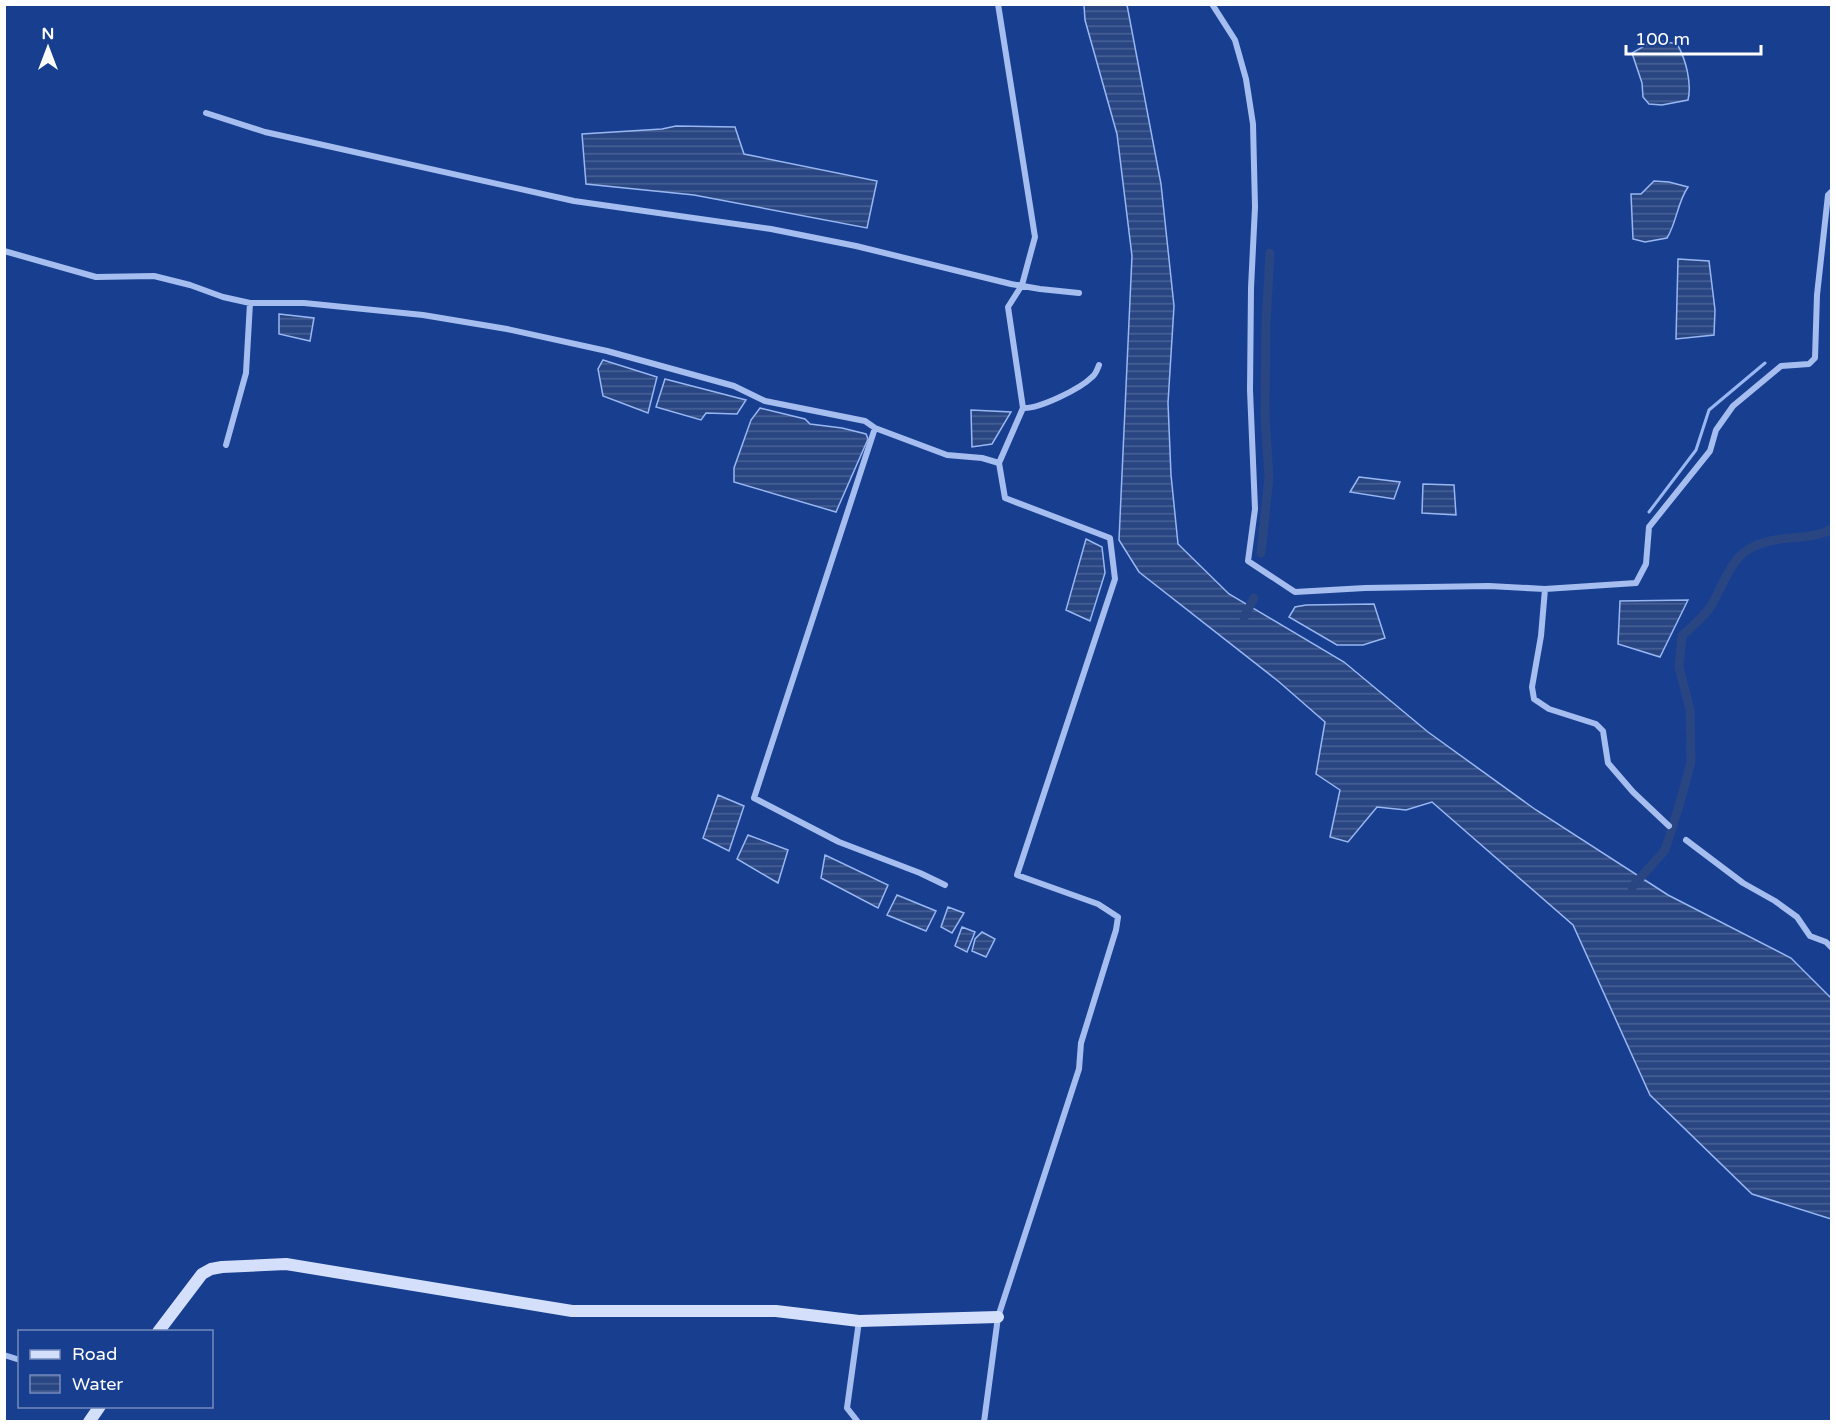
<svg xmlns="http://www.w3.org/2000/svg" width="1836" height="1426" font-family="'Varela Round',sans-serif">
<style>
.water{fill:url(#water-rules);stroke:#98b7f2;stroke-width:1.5}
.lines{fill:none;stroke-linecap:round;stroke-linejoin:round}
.stream{stroke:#98b7f2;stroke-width:3}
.canal{stroke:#294683;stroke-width:9}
.street{stroke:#a5beef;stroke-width:6}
.secondary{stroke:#d3dffb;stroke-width:12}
</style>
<defs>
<pattern id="water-rules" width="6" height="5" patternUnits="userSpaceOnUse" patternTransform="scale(1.5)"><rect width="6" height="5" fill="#294683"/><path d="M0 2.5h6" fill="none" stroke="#496296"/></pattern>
</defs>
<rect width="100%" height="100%" fill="#183e90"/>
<!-- water -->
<path class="water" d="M1084,5h43l34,179 13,122 -6,97 3,72 7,69 51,50 115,68 84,70 108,78 132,85 123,63 40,40v221l-79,-25 -102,-99 -77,-170 -141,-123 -26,8 -29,-3 -29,35 -18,-5 10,-47 -24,-16 9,-52 -47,-41 -139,-109 -20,-32 13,-284 -15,-122 -32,-114z
M1661,41l16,3c9,15 15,40 11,56l-26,5 -13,-1 -6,-7 -1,-14 -10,-30 14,-8z
M676,126l59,1 9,27 133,27 -10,47 -173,-33 -108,-11 -4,-50 80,-5z
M1654,181l15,1 19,5c-11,16 -11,35 -21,51l-22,4 -12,-3 -2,-45h10z
M1678,259l31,2 6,49 -1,25 -38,4z
M279,314l35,4 -4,23 -31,-7z
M603,360l54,17 -9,36 -45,-17 -5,-27z
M665,379l81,21 -9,14 -31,-1 -5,7 -45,-13z
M760,408l45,11 5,5 32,4 24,6 2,5 -32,73 -102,-30v-14l17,-48z
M971,410l40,2 -19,32 -20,3z
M1359,477l41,5 -6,17 -44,-7z
M1423,484l31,1 2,30 -34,-2z
M1086,539l16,8 3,26 -15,48 -24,-11z
M1688,600l-28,57 -42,-13 2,-43z
M1374,604l11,34 -22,7h-26l-48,-28 6,-10 11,-2z
M718,795l26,11 -15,45 -26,-13z
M748,835l40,15 -10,33 -41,-24z
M825,855l63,30 -10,23 -57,-30z
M897,895l39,16 -10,20 -39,-16z
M948,907l16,6 -12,20 -11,-6z
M962,927l13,5 -8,20 -12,-6z
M982,932l13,7 -9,18 -14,-6 3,-12z"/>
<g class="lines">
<!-- stream -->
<path class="stream" d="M1649,512l47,-62 13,-40 56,-47"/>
<!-- canal -->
<path class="canal" d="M1261,553l8,-76 -4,-61 1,-92 4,-71
M1244,617l10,-19
M1632,887l33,-37 14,-44 12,-44 -1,-52 -11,-43 3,-31c9,-9 22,-19 29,-30 10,-17 19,-44 35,-55 27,-19 60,-8 86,-22"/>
<!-- street -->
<path class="street" d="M1212,4l23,36 11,39 7,45 2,83 -4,81 -1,102 5,119 -7,52 47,31 70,-4 124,-2 56,3 91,-6 10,-19 3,-37 61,-76 6,-21 17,-24 48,-40 28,-2 6,-6 2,-63 11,-100 4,-4
M206,113l59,19 309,69 197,28 85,17 155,38 29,5 39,4
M4,251l92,26 58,-1 36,9 33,12 27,6h54l119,12 84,14 100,22 127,35 31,15 100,20 10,7 72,27 35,3 17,5
M1023,408c16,1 57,-19 69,-31 4,-3 5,-7 7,-12
M875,428l-121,370 85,44 81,31 25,12
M226,445l20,-72 4,-70
M1545,589l-4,47 -9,51 2,12 15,10 47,15 7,7 5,32 25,29 36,34
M1686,840l57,43 32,18 22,16 13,19 16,6 6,6
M4,1355l16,5
M858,1422l-11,-14 12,-87
M984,1422l14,-105 81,-248 2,-26 35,-113 2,-13 -20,-13 -81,-29 98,-296 -5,-41 -105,-40 -6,-35 24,-55 -15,-101 14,-22 13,-48 -37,-233"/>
<!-- secondary -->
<path class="secondary" d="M158,1332l44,-58 9,-5 11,-2 64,-3 286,47h204l83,10 139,-4
M89,1422l11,-16"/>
</g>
<!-- border -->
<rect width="1836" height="1426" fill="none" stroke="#ffffff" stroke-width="12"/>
<!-- legend -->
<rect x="18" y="1330" width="195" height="78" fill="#183e90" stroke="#748bbc" stroke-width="1.5"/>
<rect x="30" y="1350" width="30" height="9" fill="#d3dffb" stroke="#748bbc" stroke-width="1.5"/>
<text x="72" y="1360" font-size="18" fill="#ffffff">Road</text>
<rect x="30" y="1375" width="30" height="18" fill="url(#water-rules)" stroke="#748bbc" stroke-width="1.5"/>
<text x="72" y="1390" font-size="18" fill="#ffffff">Water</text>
<!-- north arrow -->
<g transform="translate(48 48)" stroke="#183e90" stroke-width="4.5" paint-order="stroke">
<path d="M0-4.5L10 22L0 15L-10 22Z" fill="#ffffff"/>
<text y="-9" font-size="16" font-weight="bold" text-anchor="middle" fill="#ffffff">N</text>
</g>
<!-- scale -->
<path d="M1626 45v9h135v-9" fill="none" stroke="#ffffff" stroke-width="3"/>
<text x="1635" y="45" font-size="18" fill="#ffffff" stroke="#183e90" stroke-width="4.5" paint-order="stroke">100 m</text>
</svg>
